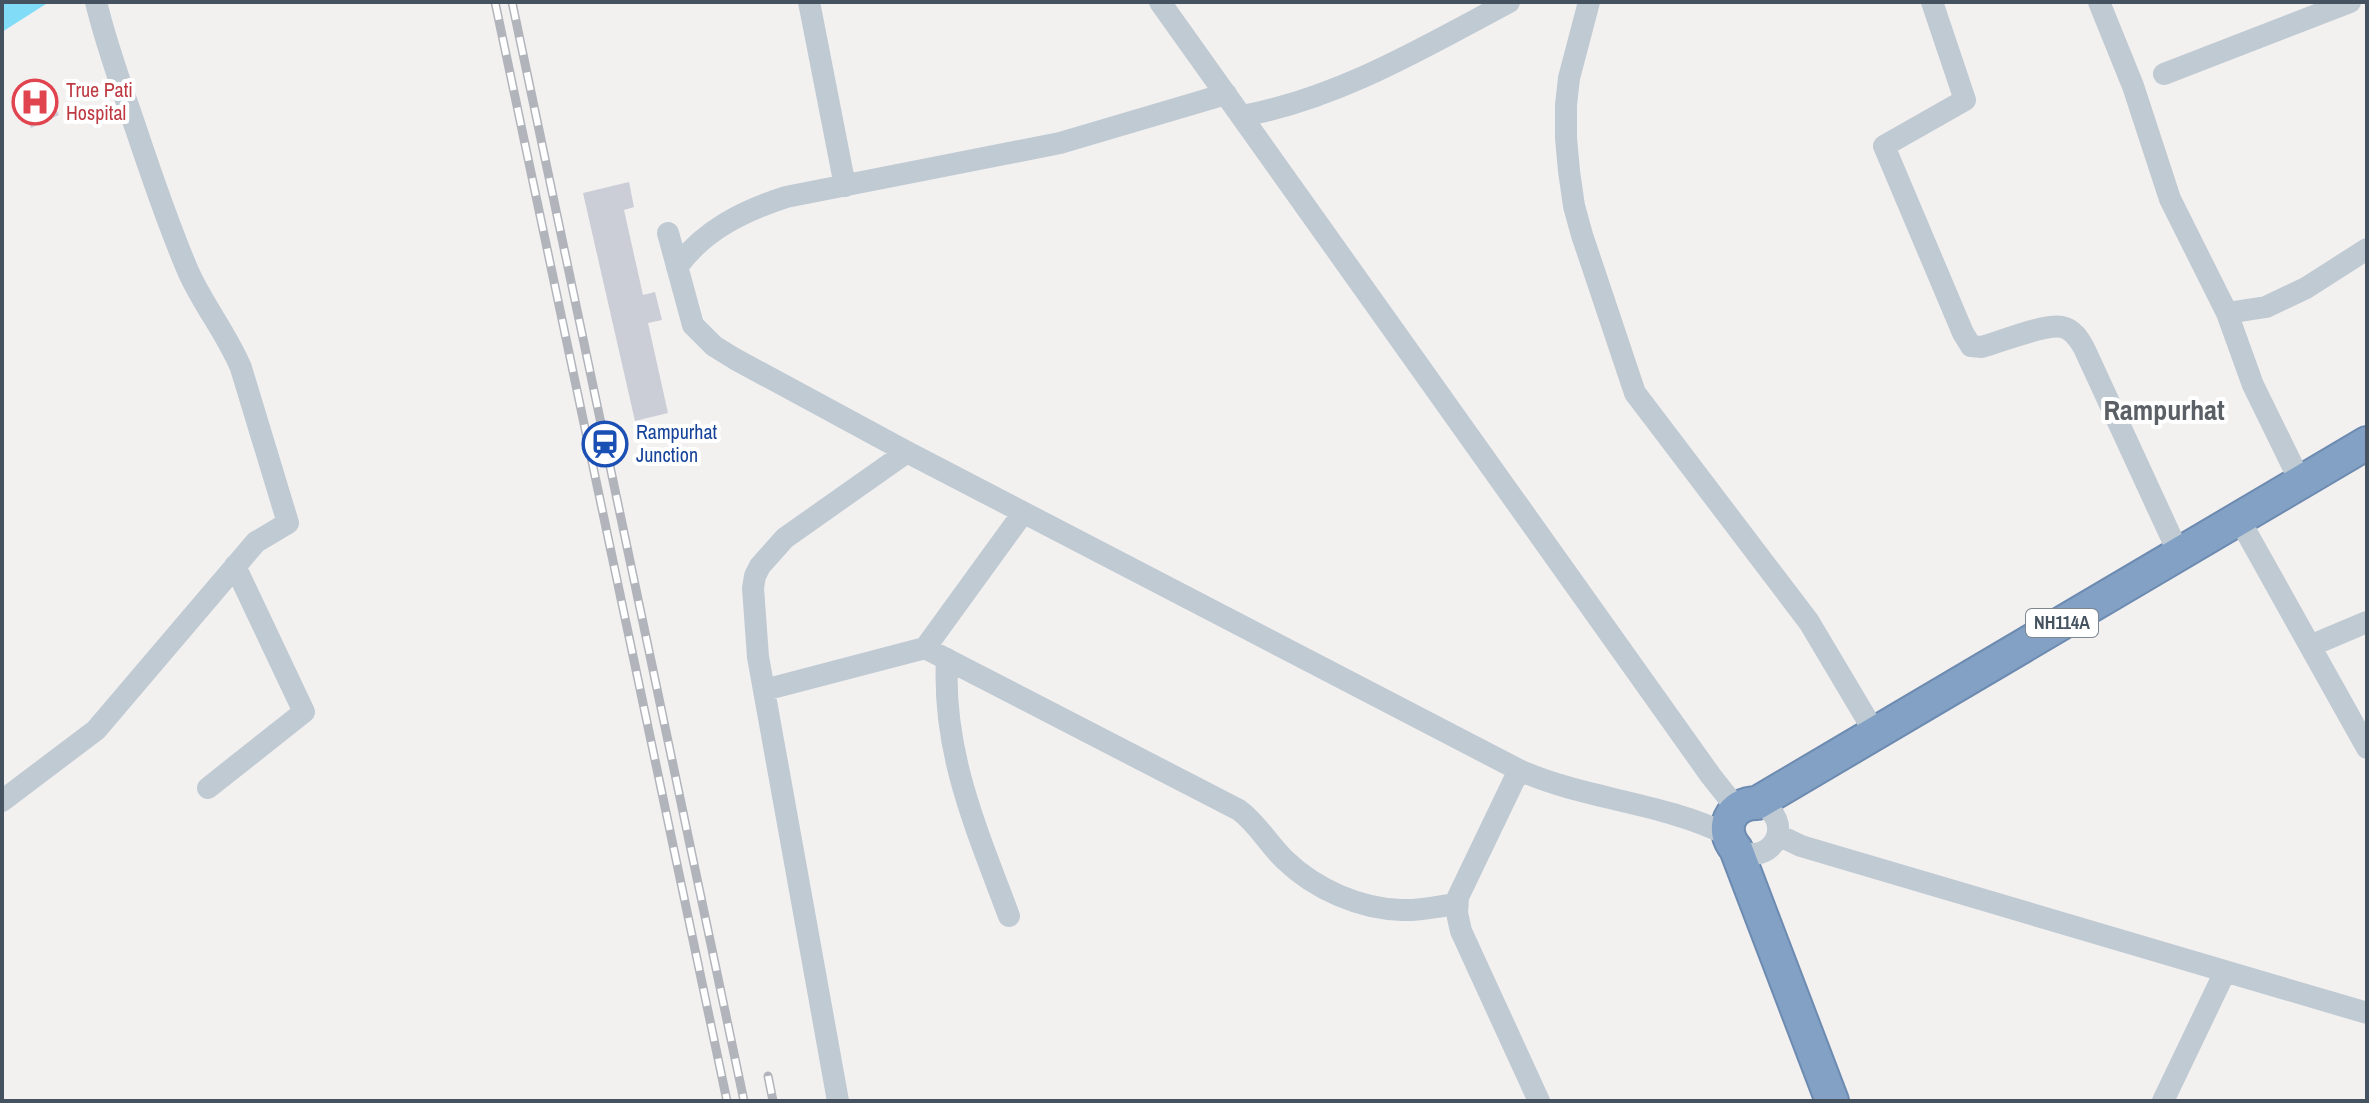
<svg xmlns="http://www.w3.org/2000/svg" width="2369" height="1103" font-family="'Archivo Narrow',sans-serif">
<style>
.water{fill:#81dcf7}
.building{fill:#cbced6}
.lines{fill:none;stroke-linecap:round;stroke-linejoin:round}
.highway-casing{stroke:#6d8bb0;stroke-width:36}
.minor{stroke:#bfcad3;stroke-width:22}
.highway{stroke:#82a1c4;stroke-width:32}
.rail-casing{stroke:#b1b5bb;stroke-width:9}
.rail{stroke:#fff;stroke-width:6;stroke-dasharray:18;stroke-linecap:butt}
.labels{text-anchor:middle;stroke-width:8;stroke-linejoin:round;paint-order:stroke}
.shield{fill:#fff;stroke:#7d8790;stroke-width:2}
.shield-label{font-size:18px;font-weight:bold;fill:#455360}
.health-label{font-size:20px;fill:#be3a42;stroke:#fff;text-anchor:start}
.transit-label{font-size:20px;fill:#164399;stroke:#fff;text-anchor:start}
.district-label{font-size:28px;font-weight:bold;fill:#5b6066;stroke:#fff}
</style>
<rect width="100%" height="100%" fill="#f3f0f0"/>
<!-- water -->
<path class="water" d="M2,2h47l-47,30z"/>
<!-- building -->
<path class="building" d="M44,84l15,31 -28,13 -15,-31z
M629,182l5,25 -10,3 19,85 12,-3 7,28 -14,3 20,90 -33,8 -52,-228z"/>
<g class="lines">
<!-- highway casing -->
<g class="highway-casing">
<path id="highway" d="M1832,1101l-96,-252c-17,-20 -6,-46 21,-46l610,-360"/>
</g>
<!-- minor -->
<path class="minor" d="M809,2l36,184
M1160,2l551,774 19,24 11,6
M1589,2l-20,76 -3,27v33l3,33 5,35 8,29 53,158 174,229 66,111
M1932,2l33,98 -81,46 79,187 8,13 11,1c18,-5 64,-24 80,-20 11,2 17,12 22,21l95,206
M2099,2l34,84 37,113 57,114 26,72 48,98
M2164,74l186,-72
M1242,116c95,-17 183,-69 267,-114
M668,233l25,92 21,21 21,13 172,93 612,318c67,30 143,32 209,65
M677,267c27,-37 66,-56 109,-70l274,-54 166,-49
M2227,313l39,-6 40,-19 61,-39
M2239,519l128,229
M2310,646l57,-24
M925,648l314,162c19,14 29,34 46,50 30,29 75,49 117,50 18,1 37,-4 55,-6
M947,659c-5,94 30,171 62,257
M764,690l161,-42 98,-135
M1519,770l-61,127 -1,16 4,18 78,170
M208,788l96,-76 -69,-146
M2,801l94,-71 160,-188 32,-19 -47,-155c-14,-34 -38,-63 -53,-97 -20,-47 -37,-97 -53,-145 -14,-41 -29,-82 -39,-124
M1778,835l23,11 566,167
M1736,849c37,21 62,-31 21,-46
M838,1101l-80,-444 -5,-69 2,-12 5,-10 25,-28 122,-86
M2163,1101l59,-123 6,-6"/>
<!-- highway -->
<use href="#highway" class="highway"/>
<!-- rail casing -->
<g class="rail-casing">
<path id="rail" d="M495,2l232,1099
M512,2l232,1099
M768,1076l5,25"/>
</g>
<!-- rail -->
<use href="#rail" class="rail"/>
</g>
<!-- icons -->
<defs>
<g id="hospital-ring" transform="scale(2.3)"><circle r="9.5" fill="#fff" stroke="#e0444e" stroke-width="1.5"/><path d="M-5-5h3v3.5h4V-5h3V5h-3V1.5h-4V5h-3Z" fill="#e0444e"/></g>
<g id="station-ring" transform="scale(2.3)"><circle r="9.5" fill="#fff" stroke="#1a4fb4" stroke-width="1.5"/><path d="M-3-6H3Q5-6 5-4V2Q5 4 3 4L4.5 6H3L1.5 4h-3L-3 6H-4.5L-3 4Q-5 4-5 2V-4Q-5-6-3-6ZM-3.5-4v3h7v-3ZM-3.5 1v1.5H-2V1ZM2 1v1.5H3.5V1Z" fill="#1a4fb4"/></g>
</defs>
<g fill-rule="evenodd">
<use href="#hospital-ring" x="35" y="102"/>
<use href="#station-ring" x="605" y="444"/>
</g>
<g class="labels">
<!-- shield labels -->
<rect class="shield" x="2026" y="609" width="72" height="28" rx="6"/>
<g class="shield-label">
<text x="2062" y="629">NH114A</text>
</g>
<!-- health labels -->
<g class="health-label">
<text x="66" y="97">True Pati<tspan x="66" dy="23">Hospital</tspan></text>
</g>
<!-- transit labels -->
<g class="transit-label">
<text x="636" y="439">Rampurhat<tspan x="636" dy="23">Junction</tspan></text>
</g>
<!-- district labels -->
<g class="district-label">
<text x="2164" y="420">Rampurhat</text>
</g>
</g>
<!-- border -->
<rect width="2369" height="1103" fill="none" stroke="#455360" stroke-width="8"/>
</svg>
